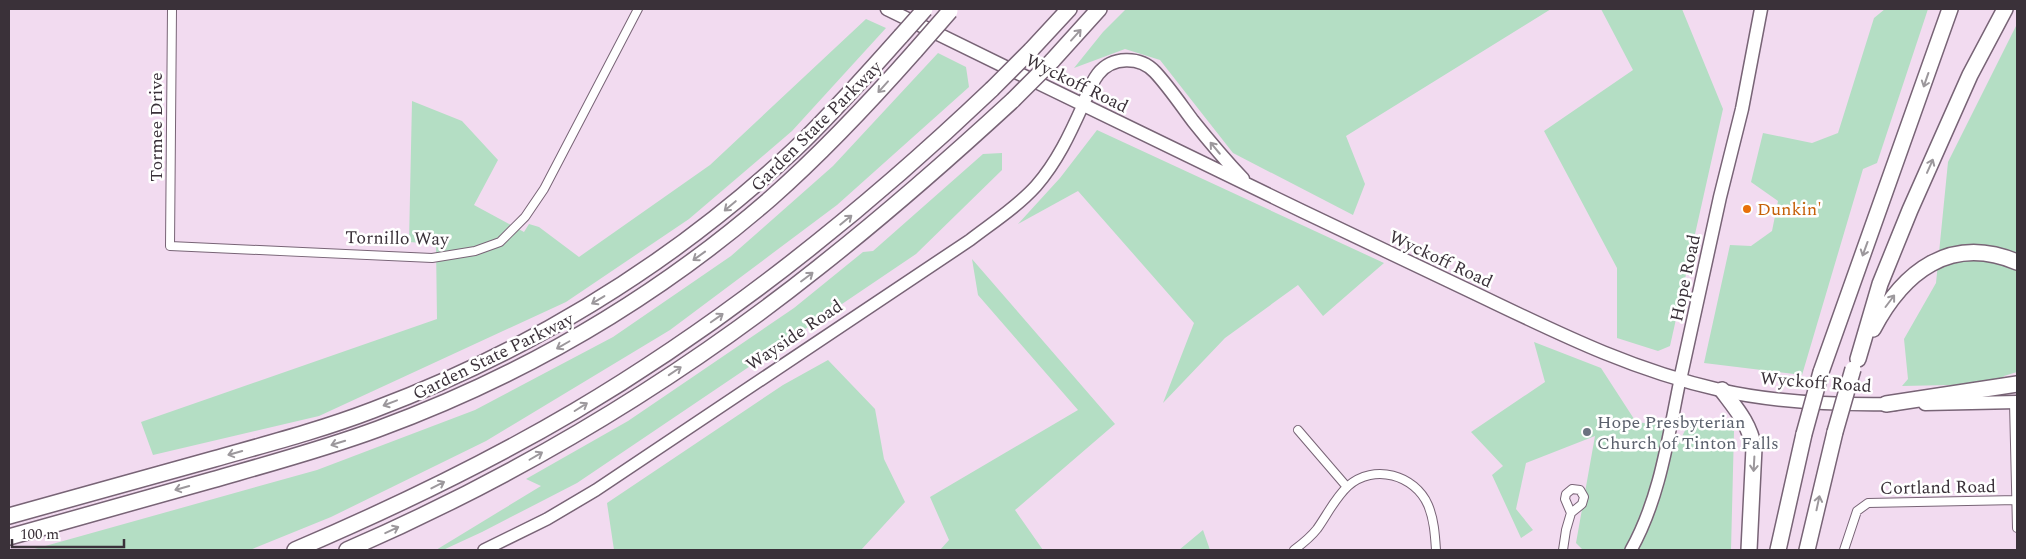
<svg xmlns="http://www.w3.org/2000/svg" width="2026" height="559" font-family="Spectral,serif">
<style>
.green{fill:#b4dec4}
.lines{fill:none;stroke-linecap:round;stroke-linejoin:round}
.street-casing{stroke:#786476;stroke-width:10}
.secondary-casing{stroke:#786476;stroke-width:14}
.primary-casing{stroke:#786476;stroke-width:15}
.highway-casing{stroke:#786476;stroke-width:18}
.street{stroke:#fff;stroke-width:8}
.secondary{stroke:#fff;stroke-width:11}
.primary{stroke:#fff;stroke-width:12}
.highway{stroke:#fff;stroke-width:15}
.highway-bridge-casing{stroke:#786476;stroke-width:18;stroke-linecap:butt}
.highway-bridge{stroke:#fff;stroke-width:15}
.oneway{stroke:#9c989c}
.food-dot{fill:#e8710a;stroke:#fff;stroke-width:2}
.worship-dot{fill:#6b7280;stroke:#fff;stroke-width:2}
.labels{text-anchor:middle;stroke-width:5;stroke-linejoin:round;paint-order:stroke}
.street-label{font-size:18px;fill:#3a3139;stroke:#fff}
.food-label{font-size:18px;fill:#c56008;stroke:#fff;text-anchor:start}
.worship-label{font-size:18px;fill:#5b616d;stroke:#fff;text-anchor:start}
</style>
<rect width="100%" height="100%" fill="#f2dbf0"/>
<!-- green -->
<path class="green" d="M1126,9h425l-205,127 19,48 -12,31 -120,-62 -73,-93 -35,-11 -51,19 29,-36z
M1601,9h81l41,100 -53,237 -12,5 -41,-13v-70l-73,-137 89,-61z
M1885,9h43l-51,154 -14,6 -61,206 -98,-12 26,-118 21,1 21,-15 6,-30 -27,-19 12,-49 49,10 26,-10 36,-115z
M866,19l20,9 -94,103 -103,88 -123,83 -247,114 -166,39 -12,-33 296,-103 -1,-75 -27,-2 3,-141 50,20 36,39 -24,45 50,27 5,-8 10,3 40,30 131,-92z
M2017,24v348l-13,4 -7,8 -95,2 6,-7 -4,-40 32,-56 12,-121z
M938,53l28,14 3,20 -132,118 -167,125 -184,111 -155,76 -81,33h-219l286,-80 158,-60 138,-73 118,-81 102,-90z
M1097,130l287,133 -61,53 -25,-31 -73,53 -62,65 31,-80 -116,-132 -60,33 42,-46z
M1002,153v17l-86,84 -339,229 -95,49 -39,18h-7l105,-64 -15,-7 102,-58 166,-113 69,-56 10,-1 110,-97z
M972,259l143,165 -100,86 28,40h-103l9,-10 -19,-43 148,-87 -100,-115z
M1534,342l67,26 35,54 33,4 -3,20 10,3 15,-31 43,13 -3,119h-148l-7,-7 19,-107 -69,27 -10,46 17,21 -12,8 -29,-63 11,-9 -32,-34 74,-50z
M828,360l47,49 9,50 21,43 -44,48h-247l-7,-47 176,-118z
M1203,530l7,20h-31z"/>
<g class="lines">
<!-- street casing -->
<g class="street-casing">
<path id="street" d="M172,9l-2,237 262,12 43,-7 25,-9 25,-25 19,-28 94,-180
M2014,402l3,126
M1298,430l49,57
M1572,489l8,1 4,7 -2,7 -11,9 -6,-14 1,-5z
M1294,550c8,-6 16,-12 23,-21 10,-14 18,-31 31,-43 26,-23 67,-11 80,19 6,14 7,30 8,45
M1563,550l3,-20 5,-17
M1844,550l13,-39 11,-8 149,-3"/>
</g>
<!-- secondary casing -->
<g class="secondary-casing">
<path id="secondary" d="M484,550l63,-31 49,-29 374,-250c22,-17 47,-33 66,-54 21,-24 34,-52 47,-81
M1631,550c29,-52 37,-112 49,-170"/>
</g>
<!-- primary casing -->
<g class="primary-casing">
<path id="primary" d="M887,9c138,68 277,135 415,202 56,27 112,53 168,80 84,40 158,78 250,99 57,13 117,15 175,14
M1083,105c4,-10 8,-22 15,-31 14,-18 42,-18 57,-2 14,15 26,33 38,49 16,20 32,39 50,58
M1680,380l40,-183 22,-88 19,-100
M1925,404l92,-2"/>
</g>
<!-- highway casing -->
<g class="highway-casing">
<path id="highway" d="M1031,50l38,-41
M1052,61l47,-52
M1873,329c30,-57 77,-95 144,-67
M1858,359l22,-75 30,-74 60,-135 35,-66
M1821,372l129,-363
M1722,390c15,20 27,33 32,58l-5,102
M1886,404l131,-20
M9,516c68,-19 136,-38 205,-57 53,-15 107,-29 159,-49 156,-59 299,-146 421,-260 38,-36 72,-75 107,-114
M9,537c67,-19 135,-38 203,-57 56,-16 112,-31 166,-51 144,-53 278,-131 393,-231 52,-46 99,-96 144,-147
M295,550c96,-41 190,-86 280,-139 152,-90 289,-200 417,-322
M347,550c168,-73 329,-169 472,-283 67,-53 131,-109 194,-167
M1778,550l26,-116
M1807,550l28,-118"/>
</g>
<!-- street -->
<use href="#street" class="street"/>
<!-- secondary -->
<use href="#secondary" class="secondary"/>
<!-- primary -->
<use href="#primary" class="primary"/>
<!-- highway -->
<use href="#highway" class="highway"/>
<!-- highway-bridge casing -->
<g class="highway-bridge-casing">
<path id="highway-bridge" d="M901,36l24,-27
M915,51l35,-40
M992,89l39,-39
M1013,100l39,-39
M1835,432l18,-63
M1804,434l17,-62"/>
</g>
<!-- highway-bridge -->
<use href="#highway-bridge" class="highway-bridge"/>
</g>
<!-- one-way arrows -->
<defs><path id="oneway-shaft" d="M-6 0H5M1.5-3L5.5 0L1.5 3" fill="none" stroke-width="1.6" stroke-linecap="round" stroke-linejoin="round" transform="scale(1.25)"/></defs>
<g class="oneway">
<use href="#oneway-shaft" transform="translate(1076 35) rotate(-48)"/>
<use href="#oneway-shaft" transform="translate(1926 80) rotate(109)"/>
<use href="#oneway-shaft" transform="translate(883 87) rotate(132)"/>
<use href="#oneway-shaft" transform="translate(1215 148) rotate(-130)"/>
<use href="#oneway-shaft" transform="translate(1930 166) rotate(-66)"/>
<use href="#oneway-shaft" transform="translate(730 206) rotate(140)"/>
<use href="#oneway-shaft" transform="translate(846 220) rotate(-39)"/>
<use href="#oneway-shaft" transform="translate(1865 249) rotate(110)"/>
<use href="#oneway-shaft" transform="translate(699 256) rotate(144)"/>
<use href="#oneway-shaft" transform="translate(807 277) rotate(-37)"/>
<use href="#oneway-shaft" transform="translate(598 300) rotate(149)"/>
<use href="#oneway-shaft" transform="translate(1890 301) rotate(-53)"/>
<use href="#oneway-shaft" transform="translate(717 318) rotate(-35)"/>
<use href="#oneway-shaft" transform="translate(563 345) rotate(150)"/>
<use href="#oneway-shaft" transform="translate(675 371) rotate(-34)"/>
<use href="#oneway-shaft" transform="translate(390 403) rotate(159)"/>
<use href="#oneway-shaft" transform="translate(581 407) rotate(-32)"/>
<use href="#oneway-shaft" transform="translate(338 443) rotate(163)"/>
<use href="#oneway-shaft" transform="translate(235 453) rotate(164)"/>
<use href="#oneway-shaft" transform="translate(536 456) rotate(-30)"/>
<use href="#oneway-shaft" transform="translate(1754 464) rotate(93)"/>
<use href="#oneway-shaft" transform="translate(438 485) rotate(-27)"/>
<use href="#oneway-shaft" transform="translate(182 488) rotate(164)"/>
<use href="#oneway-shaft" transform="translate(1818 503) rotate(-78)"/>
<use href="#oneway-shaft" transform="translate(392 530) rotate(-25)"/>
</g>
<!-- markers -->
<circle class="food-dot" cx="1747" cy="209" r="5"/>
<circle class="worship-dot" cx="1587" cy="432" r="5"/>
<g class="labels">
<!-- street labels -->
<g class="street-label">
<text transform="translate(1077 83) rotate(26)" y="6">Wyckoff Road</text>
<text transform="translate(816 126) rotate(-45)" y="6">Garden State Parkway</text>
<text transform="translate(156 127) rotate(-90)" y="6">Tormee Drive</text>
<text transform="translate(397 238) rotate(1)" y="6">Tornillo Way</text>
<text transform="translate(1441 259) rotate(25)" y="6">Wyckoff Road</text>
<text transform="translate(1685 278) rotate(-78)" y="6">Hope Road</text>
<text transform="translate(794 335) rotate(-34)" y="6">Wayside Road</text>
<text transform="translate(493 356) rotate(-26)" y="6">Garden State Parkway</text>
<text transform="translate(1816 382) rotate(4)" y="6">Wyckoff Road</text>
<text transform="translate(1938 487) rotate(-1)" y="6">Cortland Road</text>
</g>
<!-- food labels -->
<g class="food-label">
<text x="1757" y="215">Dunkin'</text>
</g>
<!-- worship labels -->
<g class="worship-label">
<text x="1597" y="428">Hope Presbyterian<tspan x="1597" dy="21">Church of Tinton Falls</tspan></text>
</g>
</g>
<!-- border -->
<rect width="2026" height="559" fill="none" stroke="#3a3139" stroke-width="20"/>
<!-- scale -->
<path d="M12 539v8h112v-8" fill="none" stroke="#3a3139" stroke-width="2.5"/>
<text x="20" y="539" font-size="15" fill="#3a3139" stroke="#ffffff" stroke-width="4" paint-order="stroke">100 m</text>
</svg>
